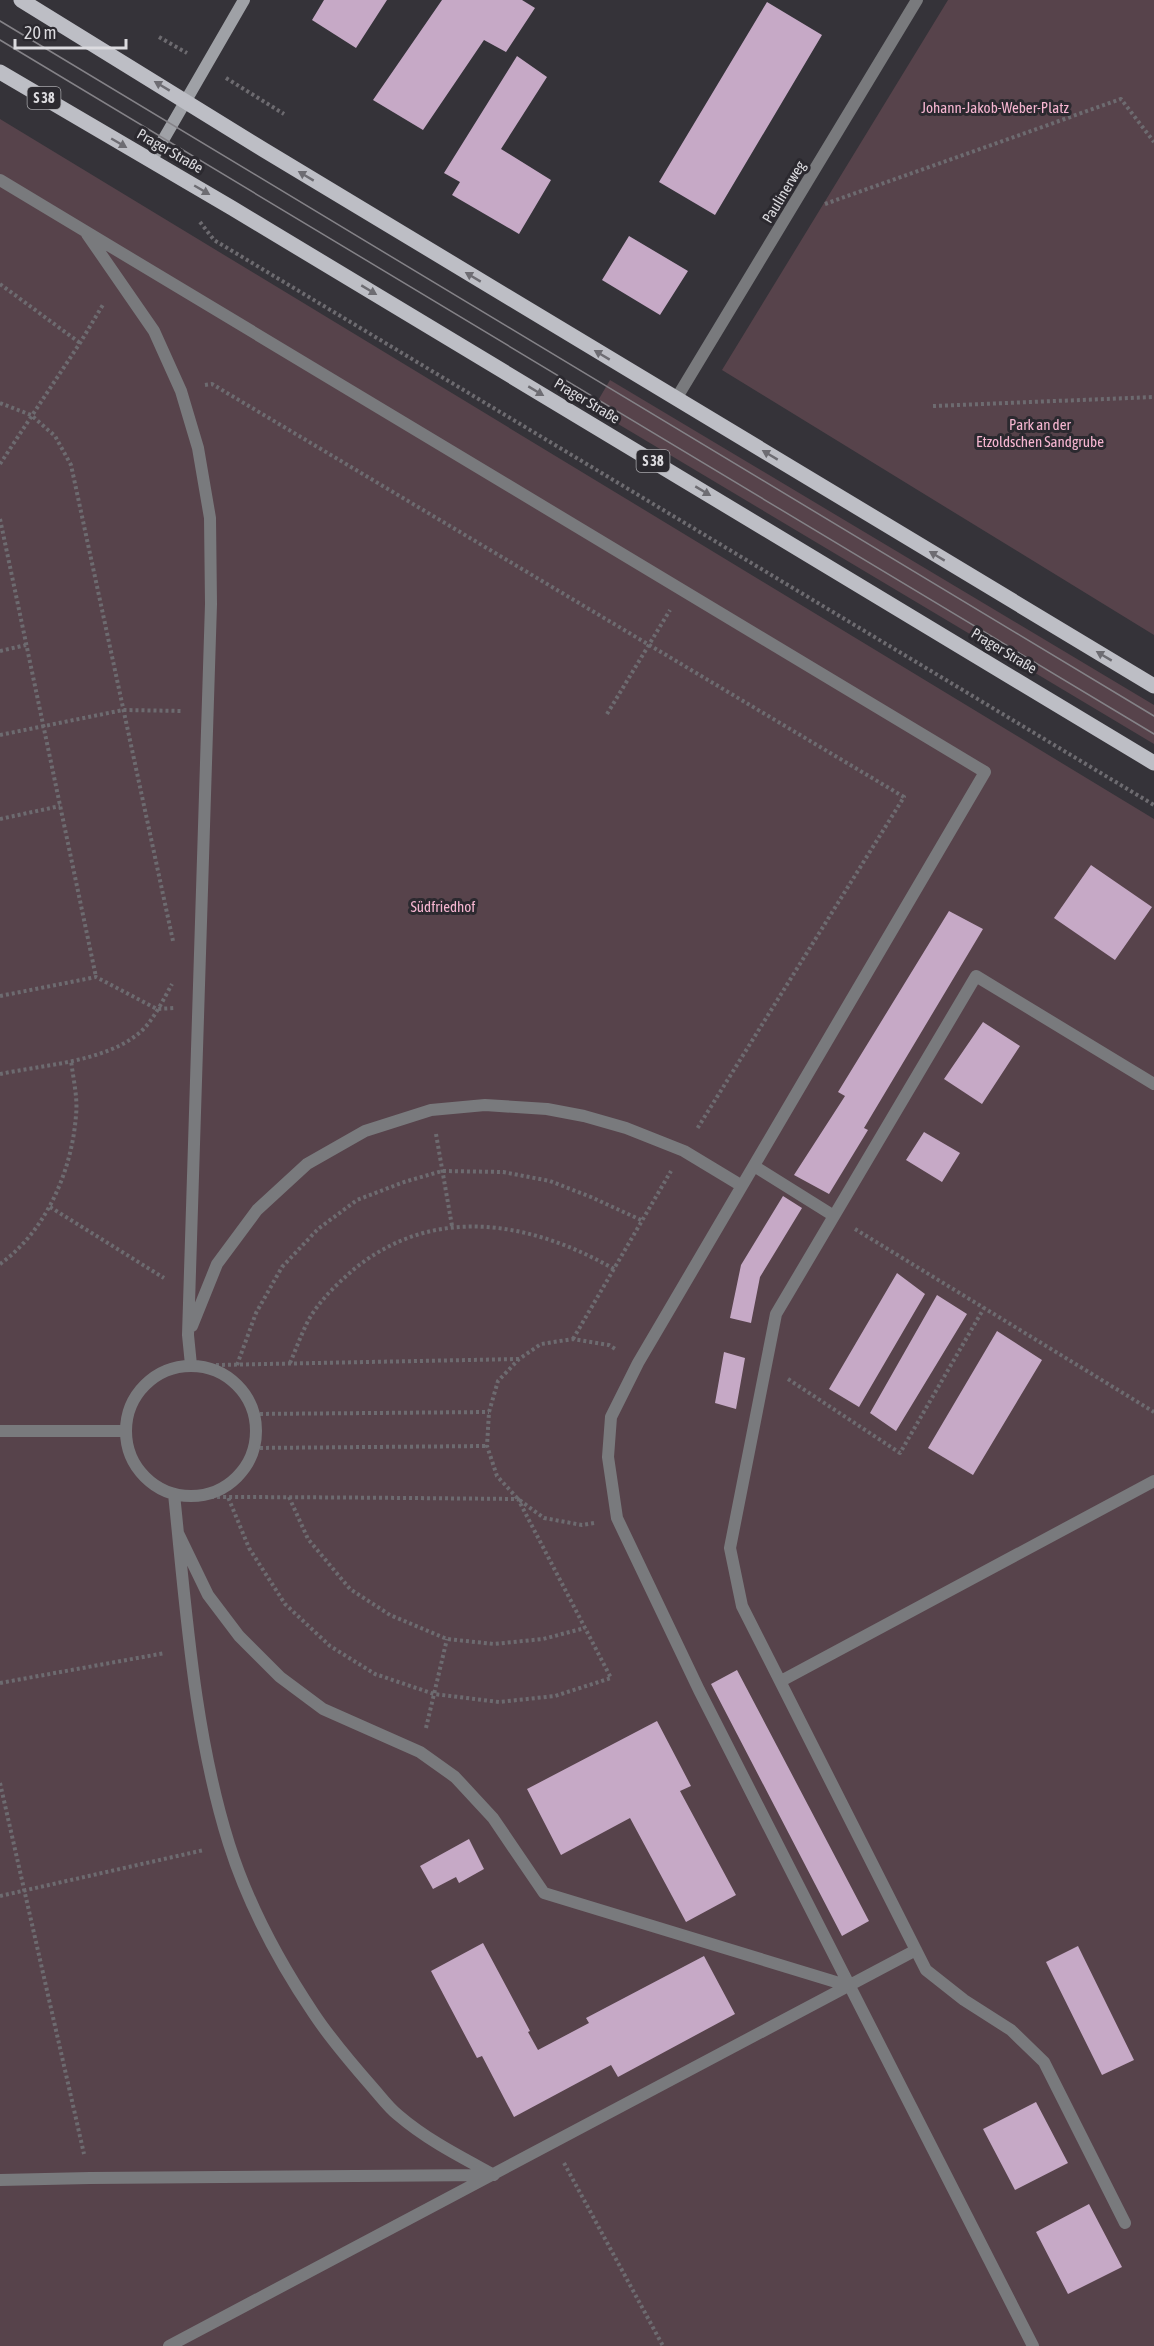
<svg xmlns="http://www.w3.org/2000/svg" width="1154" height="2346" font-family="'Asap Condensed',sans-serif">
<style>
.green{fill:#57434b}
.building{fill:#c6a9c6}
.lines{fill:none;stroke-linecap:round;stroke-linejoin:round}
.path{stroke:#6d6b70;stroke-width:4;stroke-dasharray:3 3;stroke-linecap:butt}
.service{stroke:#797a7d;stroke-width:12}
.minor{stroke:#797a7d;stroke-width:12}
.secondary{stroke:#9fa1a6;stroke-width:12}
.primary{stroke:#bdbec5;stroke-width:15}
.tram{stroke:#848287;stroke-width:1.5}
.oneway{fill:#6d6c72}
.labels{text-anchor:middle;stroke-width:6;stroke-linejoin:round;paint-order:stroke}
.shield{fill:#2b292f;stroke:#a7a6aa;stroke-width:1.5}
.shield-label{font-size:14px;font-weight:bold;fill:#dcdbdf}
.park-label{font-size:15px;fill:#f6b6d1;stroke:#2b292f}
.street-label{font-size:15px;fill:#dcdbdf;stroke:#2b292f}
</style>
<rect width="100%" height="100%" fill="#353339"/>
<!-- green -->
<path class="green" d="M948,0h206v635l-432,-265z
M0,119l1154,700v1527h-1154z
M610,380l544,325v39l-561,-335z"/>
<!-- building -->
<path class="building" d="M324,0h63l-31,48 -44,-28z
M442,0h80l13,8 -29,44 -22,-12 -61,90 -50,-30z
M767,2l55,33 -107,180 -56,-33z
M517,56l30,21 -46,72 50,31 -32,54 -67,-39 8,-13 -16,-9z
M629,236l59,35 -28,44 -58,-35z
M1091,865l61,42 -37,53 -61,-42z
M949,911l34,18 -119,199 4,2 -39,64 -35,-19 51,-79 -7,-4z
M983,1022l37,24 -38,58 -38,-25z
M924,1132l36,21 -18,29 -36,-22z
M783,1196l19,12 -42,69 -9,46 -21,-5 11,-53z
M897,1273l28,21 -66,113 -30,-18z
M937,1295l30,19 -71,117 -26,-18z
M997,1331l45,29 -69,115 -45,-27z
M724,1352l21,6 -9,51 -21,-6z
M737,1670l132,251 -27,15 -131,-252z
M657,1721l34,65 -11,5 56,104 -50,27 -56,-104 -69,37 -34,-66z
M469,1839l15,30 -25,14 -3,-6 -23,12 -13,-23z
M483,1943l47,88 -2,1 10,18 51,-27 -3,-5 118,-62 31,58 -117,63 -7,-12 -97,52 -32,-61 -5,2 -46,-87z
M1078,1946l56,114 -32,15 -56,-113z
M1036,2102l32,61 -53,27 -32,-61z
M1089,2204l33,63 -54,27 -32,-62z"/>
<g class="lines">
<!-- path -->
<path class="path" d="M159,37l28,16
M226,78l58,36
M825,204l296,-105 33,43
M200,222l14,18 940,565
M0,284l80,59
M205,385l7,-1 692,413 -207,332
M0,403l31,12 24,21 16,29 102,476
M933,406l221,-9
M0,464l80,-121 24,-40
M0,519l96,458
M0,651l26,-6
M607,714l63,-104
M0,735l123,-25 60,1
M0,819l60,-13
M0,996l96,-19 61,32 17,-1
M0,1074c43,-9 103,-12 138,-40 15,-12 25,-34 34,-50
M436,1134l16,92
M50,1207l114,71
M855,1229l299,183
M0,1264c46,-33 72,-93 76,-149 2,-17 -3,-37 -5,-55
M573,1339l98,-168
M290,1363c6,-14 11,-28 18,-42 11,-20 28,-36 45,-51 80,-66 177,-49 261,-1
M216,1365l303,-6
M237,1365l19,-52 26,-46 36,-38 39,-29 47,-18 38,-11 61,1 47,9 41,16 50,23
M788,1379l112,74 84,-145
M254,1414l235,-2
M254,1448l233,-2
M199,1497c107,0 213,1 319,2l93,179 -56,18 -56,6 -65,-8 -59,-20 -45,-28 -45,-42 -36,-56 -21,-51
M289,1497l19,42 42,50 40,26 57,24 47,5 49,-5 42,-11
M594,1523l-12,2 -38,-7 -26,-19 -21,-23 -10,-30 2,-34 9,-31 21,-22 22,-15 32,-5 36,6 8,5
M0,1683l165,-30
M426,1728l21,-89
M0,1783l84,371
M0,1896l204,-46
M564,2163l99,183"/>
<!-- service -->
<path class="service" d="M0,180l985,592 -347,591 -27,54 -3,40 9,61 82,172 334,656
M87,234l67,97 27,60 17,57 12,70 1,86 -23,731 3,30
M754,1166l80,50
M192,1326l25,-62 40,-54 50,-46 58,-33 66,-21 54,-5 62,4 37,7 42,12 58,23 58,35
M126 1431a65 65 0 1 1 130 0a65 65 0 1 1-130 0Z
M0,1431h125
M174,1494c12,115 20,239 55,350 19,60 50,118 85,170 18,27 38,50 59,74 8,9 16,20 25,27 29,25 63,42 96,60
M178,1533l30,62 31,41 41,41 43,32 97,43 35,25 38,41 51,75 305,93
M781,1681l373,-200
M0,2180l90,-2 400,-3
M1125,2223l-81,-161 -33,-32 -47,-30 -38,-30 -184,-364 -12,-58 46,-234 200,-338 178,108
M169,2346l747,-396"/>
<!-- minor -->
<path class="minor" d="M676,399l241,-399"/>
<!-- secondary -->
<path class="secondary" d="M151,161l93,-161"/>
<!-- primary -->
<path class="primary" d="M21,0l243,150 890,536
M0,72l232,136 922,555"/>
<!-- tram -->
<path class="tram" d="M0,21l1154,695
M0,40l1154,694"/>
</g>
<!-- one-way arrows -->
<defs><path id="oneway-solid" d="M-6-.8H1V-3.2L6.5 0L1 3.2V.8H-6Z" transform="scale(1.5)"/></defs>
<g class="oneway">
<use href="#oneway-solid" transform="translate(162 86) rotate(-149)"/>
<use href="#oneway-solid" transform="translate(119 143) rotate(30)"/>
<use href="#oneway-solid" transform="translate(306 176) rotate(-149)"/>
<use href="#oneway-solid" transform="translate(202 190) rotate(30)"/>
<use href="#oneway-solid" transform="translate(473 277) rotate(-149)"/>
<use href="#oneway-solid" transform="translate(369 290) rotate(31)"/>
<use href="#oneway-solid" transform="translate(602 355) rotate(-149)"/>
<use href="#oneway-solid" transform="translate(536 391) rotate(31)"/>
<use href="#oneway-solid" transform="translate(770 455) rotate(-149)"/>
<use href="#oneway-solid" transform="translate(703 491) rotate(31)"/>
<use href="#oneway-solid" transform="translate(937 556) rotate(-149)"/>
<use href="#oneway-solid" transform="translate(1104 656) rotate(-149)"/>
</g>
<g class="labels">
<!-- shield labels -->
<g class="shield">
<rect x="27.5" y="87" width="33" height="22" rx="4.5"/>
<rect x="636.5" y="450" width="33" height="22" rx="4.5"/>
</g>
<g class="shield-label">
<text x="44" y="103">S 38</text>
<text x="653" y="466">S 38</text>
</g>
<!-- park labels -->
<g class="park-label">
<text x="995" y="113">Johann-Jakob-Weber-Platz</text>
<text x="1040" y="430">Park an der<tspan x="1040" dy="17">Etzoldschen Sandgrube</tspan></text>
<text x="443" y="912">Südfriedhof</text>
</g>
<!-- street labels -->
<g class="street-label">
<text transform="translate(170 151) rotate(30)" y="5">Prager Straße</text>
<text transform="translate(784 192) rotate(-59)" y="5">Paulinerweg</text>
<text transform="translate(587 401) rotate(31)" y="5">Prager Straße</text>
<text transform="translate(1004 651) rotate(31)" y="5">Prager Straße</text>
</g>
</g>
<!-- scale -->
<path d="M15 39v9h111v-9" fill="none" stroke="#dcdbdf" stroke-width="3"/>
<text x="24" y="39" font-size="18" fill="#dcdbdf" stroke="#2b292f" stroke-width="4.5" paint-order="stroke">20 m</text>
</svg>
